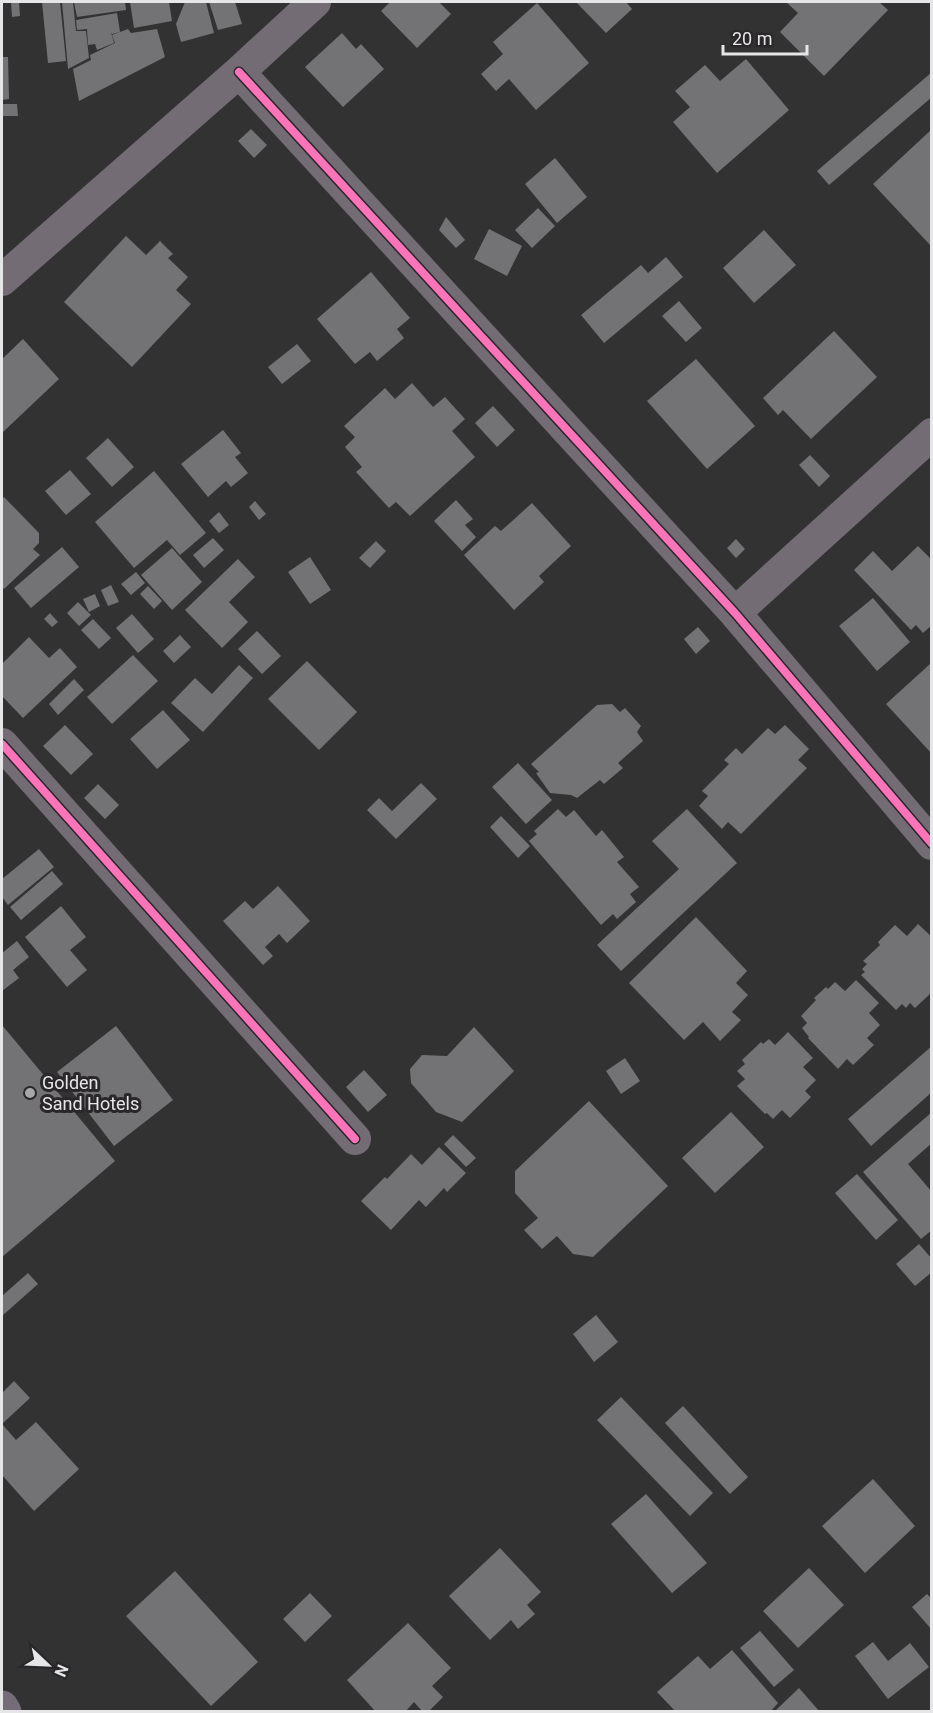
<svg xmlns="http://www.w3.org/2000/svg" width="933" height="1713" font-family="Roboto,sans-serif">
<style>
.building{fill:#737274}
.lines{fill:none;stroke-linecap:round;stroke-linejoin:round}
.minor{stroke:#736c75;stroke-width:32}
.major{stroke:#746c76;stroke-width:33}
.cycleway-casing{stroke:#29272a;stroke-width:11}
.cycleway{stroke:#fb73b8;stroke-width:8}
.poi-dot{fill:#a7a6a8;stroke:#29272a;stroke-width:2}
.labels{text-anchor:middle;stroke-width:6;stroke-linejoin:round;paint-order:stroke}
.poi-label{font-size:18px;fill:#e6e5e7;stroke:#29272a;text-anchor:start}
</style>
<rect width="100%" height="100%" fill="#333233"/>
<!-- building -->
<path class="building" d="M11,2h8l1,14 -8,1z
M42,2h18l6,59 -18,2z
M62,2h11l3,29h10l3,27 -21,11z
M74,2h51l1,8 -49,7z
M130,2h39l3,19 -38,7z
M185,2h21l8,31 -33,9 -5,-18z
M209,2h26l7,22 -24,6z
M390,2h49l12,12 -34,34 -36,-37z
M576,2h50l6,7 -26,24z
M786,2h93l9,8 -64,66 -44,-44 18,-19z
M537,3l52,60 -53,47 -27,-31 -13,12 -15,-17 22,-20 -10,-12z
M117,13l3,19 -8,2 -1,-2 3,11 -17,7 -2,-6 -7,1 -1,-16 -10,1 -1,-10z
M128,29l3,4 26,-4 8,28 -86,44 -6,-32 18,-9 -1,-5 25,-12 -3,-8z
M342,33l14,16 5,-5 23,25 -41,38 -38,-40z
M2,57h6l1,42 -7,1z
M746,59l43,51 -72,63 -44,-51 17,-15 -15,-16 30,-26 15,16z
M932,72v25l-103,88 -12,-14z
M2,104h15l1,12h-16z
M251,129l16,16 -13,13 -16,-17z
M932,129v118l-59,-63z
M555,158l32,39 -30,26 -32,-39z
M538,208l17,18 -23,22 -17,-18z
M446,217l19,23 -9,8 -17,-18z
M489,229l33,17 -15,30 -33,-17z
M764,230l32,35 -42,38 -31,-35z
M126,236l20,19 14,-14 13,13 -5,4 20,19 -12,13 15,14 -59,63 -68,-65z
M666,257l17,20 -79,66 -23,-28 60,-50 7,8z
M371,272l39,46 -13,11 7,9 -27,23 -7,-9 -15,12 -38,-45z
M679,301l23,27 -16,14 -24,-26z
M834,331l43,46 -66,62 -28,-29 -5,5 -15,-17z
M23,339l36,40 -56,53 -1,-73z
M297,344l14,17 -29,23 -14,-17z
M696,359l59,67 -48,43 -60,-68z
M412,383l21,24 12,-10 20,22 -13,12 23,26 -65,59 -14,-14 -7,6 -33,-36 6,-5 -17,-20 10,-10 -11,-11 41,-38 10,11z
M493,406l22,24 -18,17 -22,-24z
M223,430l18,23 -6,4 13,16 -17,14 -5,-6 -18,16 -27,-33z
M108,438l26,29 -22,20 -26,-29z
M810,455l20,21 -11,11 -20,-22z
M70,470l21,24 -25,21 -21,-24z
M154,471l52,62 -26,22 -13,-15 -33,28 -39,-46z
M4,497l35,36v10l-6,6 7,6 -36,34 -2,-3v-86z
M456,500l17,19 -8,6 11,12 -14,14 -28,-30z
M255,501l11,13 -7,6 -10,-13z
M532,503l39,43 -32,30 5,6 -30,28 -50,-55 31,-29 6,5z
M219,512l10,13 -10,8 -10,-12z
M213,538l11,12 -20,18 -11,-13z
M736,539l9,10 -9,9 -9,-10z
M376,541l10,10 -16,17 -11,-10z
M918,546l14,14v65l-9,8 -7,-8 -5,5 -57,-60 19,-19 19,20z
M62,547l17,20 -48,41 -17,-20z
M172,548l30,34 -30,28 -31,-35z
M310,557l21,33 -21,14 -22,-32z
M238,559l17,18 -26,25 19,20 -26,26 -37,-38z
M136,572l9,11 -14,12 -10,-11z
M111,585l8,17 -11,4 -7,-16z
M148,586l14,15 -8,8 -14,-15z
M95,594l5,12 -11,6 -6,-13z
M873,598l37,44 -33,29 -38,-45z
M78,602l13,13 -12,11 -12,-13z
M50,613l8,9 -6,5 -8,-8z
M132,614l22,25 -16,14 -22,-25z
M93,619l18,19 -12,11 -18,-19z
M698,627l12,14 -14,13 -12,-15z
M257,631l24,25 -19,18 -24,-25z
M180,635l11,12 -17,16 -11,-12z
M29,637l20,21 11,-10 17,19 -54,51 -21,-22v-32z
M133,655l25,26 -46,43 -25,-27z
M307,661l50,51 -38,38 -51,-51z
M930,664l2,2v88l-46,-50z
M239,665l14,13 -50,54 -32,-29 24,-25 17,16z
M74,679l10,11 -26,25 -9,-11z
M612,704l8,8 5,-4 16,18 -4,6 6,9 -25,22 5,5 -19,16 -4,-4 -23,18 -6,-3 -21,-2 -14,-20 3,-1 -8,-8 66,-59z
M163,710l27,30 -33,29 -27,-30z
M65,725l28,29 -22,21 -28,-29z
M785,725l24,24 -11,11 9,8 -66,66 -13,-12 -6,7 -23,-23 9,-10 -6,-5 27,-27 -5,-4 12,-12 6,6 26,-26 7,6z
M518,763l34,37 -26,24 -34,-37z
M421,783l16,16 -41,40 -29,-29 12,-12 13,13z
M98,784l21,21 -14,14 -21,-21z
M558,809l8,8 8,-7 22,26 6,-6 22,27 -7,5 22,25 -9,7 6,8 -19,17 -4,-5 -12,11 -72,-84 8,-7 -3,-3z
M687,809l50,54 -116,108 -24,-26 82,-76 -27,-28z
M501,816l29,30 -12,12 -28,-31z
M39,849l15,18 -46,38 -6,-8v-18z
M52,871l11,13 -42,36 -11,-13z
M278,886l32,35 -23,22 -8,-9 -14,13 8,9 -10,9 -40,-44 22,-20 8,8z
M61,906l25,31 -16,13 17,20 -20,17 -42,-50z
M696,917l51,54 -11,12 12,12 -16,17 9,8 -21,21 -17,-19 -19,18 -55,-57z
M918,924l14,13v43l-2,1 2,11 -17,16 -5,-5 -4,5 -4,-4 -6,6 -35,-35 4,-3 -3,-3 5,-5 -4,-3 17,-16 -2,-3 17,-17 12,11z
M17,941l12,16 -16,13 6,8 -17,13v-38z
M856,980l23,23 -10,10 11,12 -13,13 7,7 -21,20 -6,-6 -9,10 -30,-31 1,-1 -7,-9 5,-5 -6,-7 15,-16 -2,-2 12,-11 2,2 7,-7 10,9z
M2,1025l113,136 -113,96z
M116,1026l57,74 -59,46 -57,-74z
M474,1027l40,44 -52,51 -26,-10 -25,-29 -1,-14 12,-14 25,1z
M788,1032l25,26 -10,9 13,13 -11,11 6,6 -21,21 -8,-8 -9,9 -6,-6 -2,1 -28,-28 8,-7 -8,-8 8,-7 -3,-4 19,-18 2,2 6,-5 6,6z
M932,1046v46l-61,54 -23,-27z
M625,1058l15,23 -19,13 -15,-23z
M364,1070l23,25 -19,17 -22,-25z
M589,1101l79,85 -75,71 -20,-3 -16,-18 -15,13 -18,-19 14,-12 -23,-25v-22z
M731,1112l33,35 -49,46 -33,-35z
M932,1112v31l-24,21 24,28v38l-11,9 -58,-67z
M453,1135l23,23 -10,9 -22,-23z
M439,1147l27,26 -19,19 -3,-4 -18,19 -7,-7 -28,30 -30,-29 24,-24 2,2 24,-25 11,11z
M857,1174l41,46 -22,20 -41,-47z
M919,1244l13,15v13l-17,14 -19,-22z
M28,1273l10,11 -36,32v-20z
M596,1315l22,27 -24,20 -21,-28z
M14,1381l16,17 -28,26 14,16 20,-18 43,47 -45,42 -32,-36v-82z
M621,1397l92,96 -23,23 -93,-96z
M683,1406l65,71 -18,17 -65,-71z
M873,1479l42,47 -50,47 -43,-47z
M646,1494l61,69 -35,30 -61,-69z
M500,1548l41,44 -14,13 8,9 -17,15 -7,-9 -21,20 -41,-44z
M809,1568l35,37 -46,43 -35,-37z
M175,1571l83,91 -47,44 -85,-90z
M310,1593l22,23 -27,26 -22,-23z
M927,1594l5,5v31l-20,-23z
M408,1623l43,45 -19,18 11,11 -15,15h-5l-9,-10 -9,10h-29l-29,-32z
M760,1631l34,39 -20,17 -34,-39z
M873,1642l15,19 22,-18 19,24 -41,32 -33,-43z
M732,1650l46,53 -8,9h-94l-19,-20 41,-36 12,13z
M799,1688l21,24h-46z"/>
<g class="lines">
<!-- minor -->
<path class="minor" d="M239,72l496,541 197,231
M2,280l237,-208 76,-70
M735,613l197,-179
M2,744l353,395"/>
<!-- major -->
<path class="major" d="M2,1707l3,5"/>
<!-- cycleway casing -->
<g class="cycleway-casing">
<path id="cycleway" d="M239,72l496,541 197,231
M2,744l353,395"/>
</g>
<!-- cycleway -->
<use href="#cycleway" class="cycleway"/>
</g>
<!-- markers -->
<circle class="poi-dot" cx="30" cy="1093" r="6"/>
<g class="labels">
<!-- poi labels -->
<g class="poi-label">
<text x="42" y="1089">Golden<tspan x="42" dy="21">Sand Hotels</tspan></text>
</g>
</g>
<!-- border -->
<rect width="933" height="1713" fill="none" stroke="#e6e5e7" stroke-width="6"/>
<!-- north arrow -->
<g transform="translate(48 1665) rotate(113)" stroke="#29272a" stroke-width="4.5" paint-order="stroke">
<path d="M0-4.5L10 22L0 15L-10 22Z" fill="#e6e5e7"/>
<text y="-9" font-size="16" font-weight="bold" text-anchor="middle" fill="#e6e5e7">N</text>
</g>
<!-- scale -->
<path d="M723 45v9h84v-9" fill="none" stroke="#e6e5e7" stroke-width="3"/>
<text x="732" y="45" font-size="18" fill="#e6e5e7" stroke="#29272a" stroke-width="4.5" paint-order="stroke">20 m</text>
</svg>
